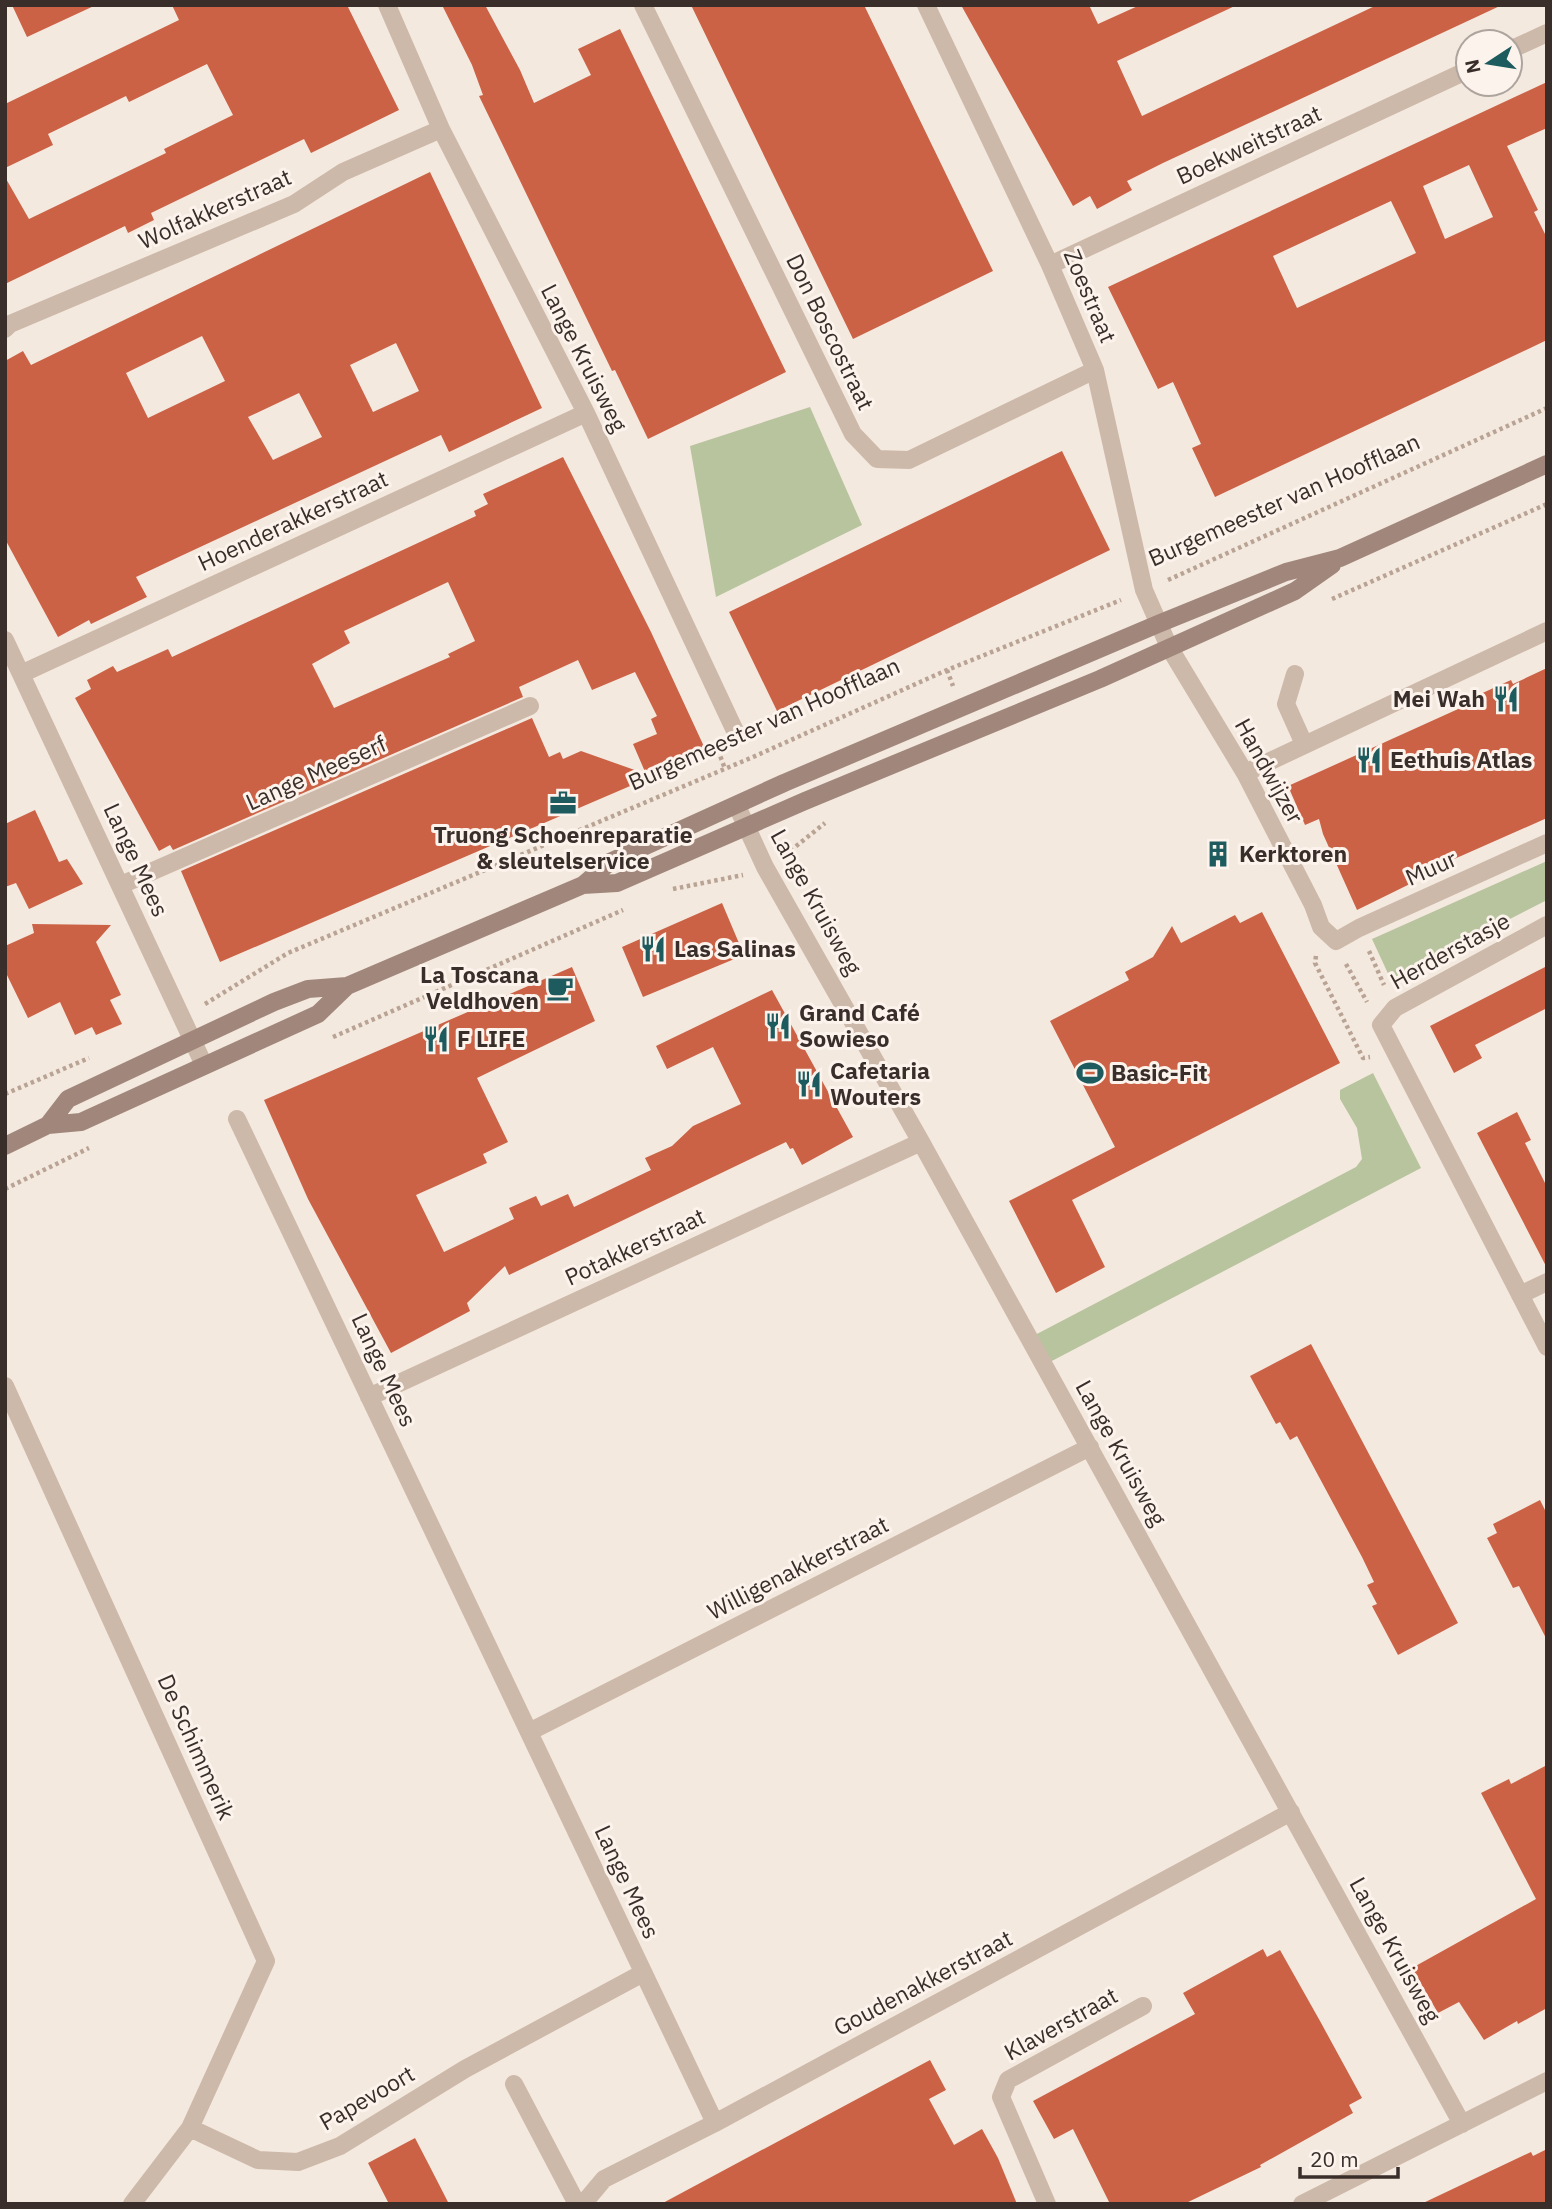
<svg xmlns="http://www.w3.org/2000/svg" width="1552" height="2209" font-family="'IBM Plex Sans',sans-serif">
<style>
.green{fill:#b8c49e}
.building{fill:#cb6246;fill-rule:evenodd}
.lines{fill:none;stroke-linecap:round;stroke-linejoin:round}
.path{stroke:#b9a394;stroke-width:4.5;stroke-dasharray:3.5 3.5;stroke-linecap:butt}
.lane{stroke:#cdb9aa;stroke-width:18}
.street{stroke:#cdb9aa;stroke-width:18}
.secondary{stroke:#a1877b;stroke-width:18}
.labels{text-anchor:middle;stroke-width:6;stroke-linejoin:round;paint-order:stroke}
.street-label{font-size:23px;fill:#3a2e2a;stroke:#fbf3ec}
.poi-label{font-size:23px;font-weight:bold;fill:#3a2e2a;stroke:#fbf3ec;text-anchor:start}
</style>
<rect width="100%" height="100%" fill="#f4e9df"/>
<!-- green -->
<path class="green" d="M810,407l52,118 -146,72 -26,-151z
M1547,861v39l-156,80 -19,-41z
M1373,1073l48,95 -373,195 -15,-27 323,-169 6,-8 -5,-31 -17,-29v-9z"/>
<!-- building -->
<path class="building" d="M12,5h84l-69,32z
M172,5h175l52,105 -88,43 -7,-14 -153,74 3,7 -26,13 -3,-7 -120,58v-107l24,42 137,-66 -2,-4 69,-34 -26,-51 -78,38 -3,-6 -78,38 5,11 -48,23v-64l174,-84z
M442,5h43l35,65 14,33 57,-28 -13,-26 42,-20 166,343 -138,67 -33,-69 -3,1 -133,-275 4,-1 -11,-30z
M691,5h173l129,266 -140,68z
M961,5h128l9,19 42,-19h97l-120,56 25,55 235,-111h125l-339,158 -36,18 5,9 -35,19 -7,-13 -17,10z
M1547,82v46l-40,18 31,64 -4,2 13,26v102l-332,157 -23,-49 9,-4 -28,-62 -15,7 -50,-102zM1469,165l24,52 -48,22 -22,-53zM1391,201l25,52 -119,55 -24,-52z
M430,172l112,236 -93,44 -8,-17 -258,120 -47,22 11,20 -56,27 -2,-4 -31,17 -53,-98v-178l18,-10 8,14zM202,336l23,45 -77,37 -22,-45zM396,343l23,48 -46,21 -23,-47zM299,393l23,44 -49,23 -25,-43z
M1062,451l48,99 -333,161 -48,-99z
M563,457l88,175 56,121 -487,209 -39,-91 351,-153 17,39 11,-5 3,7 18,-8 65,23 -13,-30 24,-10 -6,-15 6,-3 -22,-44 -43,18 -14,-30 -59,27 4,10 -350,153 -3,-5 -11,6 -84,-153 16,-9 -4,-9 26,-14 4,6 51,-23 4,8 304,-141 -2,-5 14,-7 -5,-10zM448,582l27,59 -27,13 2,3 -116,51 -22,-44 38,-21 -6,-12z
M1547,668v150l-129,57 2,4 -63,31 -34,-76 -4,-15 -14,6 -17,-39 190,-86 -2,-4 35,-16 2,4z
M35,810l24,52 8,-3 16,25 -54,25 -13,-26 -11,4v-63z
M722,903l22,52 -101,42 -21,-50z
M1262,912l78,151 -268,137 33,67 -49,26 -47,-92 106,-54 -65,-126 79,-41 -4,-8 28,-15 19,-31 9,17 54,-28 5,8z
M32,924l79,1 -15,17 25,53 -11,5 12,24 -26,11 -4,-8 -17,8 -15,-33 -32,16 -23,-47v-25l29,-13z
M1547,966v42l-72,37 7,13 -28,15 -24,-47z
M572,967l23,54 -118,57 31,64 -25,12 4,9 -71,32 28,57 70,-33 -5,-11 27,-12 5,10 27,-12 6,13 77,-37 -6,-12 27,-12 21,-20 48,-22 -28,-57 -46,22 -11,-23 116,-56 81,147 -51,28 -9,-17 -3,1 -4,-7 -277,133 -4,-9 -38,37 3,8 -79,42 -83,-154 -44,-99z
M1517,1112l14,28 -6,3 22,44v81l-70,-135z
M1311,1344l147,279 -60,32 -26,-49 5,-2 -10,-19 7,-3 -12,-25 -65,-121 -7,4 -10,-18 -4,2 -26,-48z
M1540,1500l7,14v126l-28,-54 -6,2 -26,-50 10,-5 -4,-9z
M1547,1765v243l-29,16 -1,-3 -33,19 -25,-38 -21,11 -26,-45 124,-69 -55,-106 28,-14 2,5z
M1263,1949l4,8 13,-7 40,71 42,77 -13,7 4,8 -93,52 1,2 -77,37h-74l-37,-75 -19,10 -21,-38 162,-87 -12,-21z
M930,2060l16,30 -17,9 25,46 28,-16 16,29 19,46h-356z
M415,2138l14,27 20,39h-60l-21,-41z
M1547,2149v55h-126l110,-52 2,4z"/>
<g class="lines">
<!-- path -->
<path class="path" d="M1168,580l379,-172
M1332,599l215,-95
M947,670l6,16
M718,750l7,19
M785,855l40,-32
M673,889l70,-14
M1369,951l15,34
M1316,956l-1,7 48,95 7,-1
M1346,964l21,38
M205,1004l83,-51 465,-196 194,-87 174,-70
M333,1037l290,-127
M5,1094l84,-36
M5,1189l84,-41"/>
<!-- lane -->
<path class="lane" d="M1295,674l-9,30 18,40
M121,885l409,-179"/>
<!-- street -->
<path class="street" d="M387,5l54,124 145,284 150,320
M643,5l210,429 24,25 32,1 186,-90
M926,5l124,260 45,105 49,220 25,57 76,126 68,132 8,22 15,14 23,-13 188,-85
M1510,50l37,-17
M1050,265l418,-195
M5,329l5,-5 284,-120 49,-32 98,-43
M5,640l199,425
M21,674l565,-261
M1245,773l302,-142
M737,806l28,61 156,275 541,982
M1547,925l-152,83 -14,17 166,322
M237,1119l478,1004
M1520,1295l27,-13
M5,1386l261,575 -76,167 -58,76
M369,1397l552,-255
M529,1732l561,-285
M514,2084l63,120
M190,2128l68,32 40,2 42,-16 125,-77 178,-96
M587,2204l1,-6 16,-19 111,-56 576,-311
M1047,2204l-46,-107 7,-17 135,-74
M1302,2204l245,-123"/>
<!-- secondary -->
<path class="secondary" d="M583,885l34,-2 188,-82 295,-122 195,-88 37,-26
M48,1125l20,-26 206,-97 34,-13 39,-3 236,-101 27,-23 174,-79 374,-159 128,-52 54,-14 207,-94
M5,1146l43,-21 33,-3 237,-108 29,-28"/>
</g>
<!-- icons -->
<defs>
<g id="restaurant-bare" transform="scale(2.1)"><path d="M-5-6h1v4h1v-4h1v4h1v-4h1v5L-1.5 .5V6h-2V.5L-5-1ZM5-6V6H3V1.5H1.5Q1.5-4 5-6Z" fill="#1d5b5e" stroke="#fbf3ec" stroke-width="2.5" paint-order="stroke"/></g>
<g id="office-bare" transform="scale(2.1)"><path d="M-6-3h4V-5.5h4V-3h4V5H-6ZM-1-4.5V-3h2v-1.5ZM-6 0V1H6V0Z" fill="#1d5b5e" stroke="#fbf3ec" stroke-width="2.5" paint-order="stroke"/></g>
<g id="building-bare" transform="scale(2.1)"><path d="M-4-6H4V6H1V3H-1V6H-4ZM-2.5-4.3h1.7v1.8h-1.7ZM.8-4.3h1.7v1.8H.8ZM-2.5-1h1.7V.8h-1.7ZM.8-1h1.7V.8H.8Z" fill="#1d5b5e" stroke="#fbf3ec" stroke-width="2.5" paint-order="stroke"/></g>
<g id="cafe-bare" transform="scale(2.1)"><path d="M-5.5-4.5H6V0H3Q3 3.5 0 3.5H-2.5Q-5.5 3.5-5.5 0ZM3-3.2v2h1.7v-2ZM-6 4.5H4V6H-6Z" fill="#1d5b5e" stroke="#fbf3ec" stroke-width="2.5" paint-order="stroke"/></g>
<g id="stadium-bare" transform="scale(2.1)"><path d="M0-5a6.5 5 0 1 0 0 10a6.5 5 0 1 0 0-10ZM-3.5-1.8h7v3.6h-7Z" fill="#1d5b5e" stroke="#fbf3ec" stroke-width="2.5" paint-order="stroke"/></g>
</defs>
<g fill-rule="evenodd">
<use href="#restaurant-bare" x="1506" y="699"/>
<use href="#restaurant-bare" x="1369" y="760"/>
<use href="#office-bare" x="563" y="803"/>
<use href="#building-bare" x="1218" y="854"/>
<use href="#restaurant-bare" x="653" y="949"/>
<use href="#cafe-bare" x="560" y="988"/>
<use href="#restaurant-bare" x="778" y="1026"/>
<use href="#restaurant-bare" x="436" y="1039"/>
<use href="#stadium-bare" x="1090" y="1073"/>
<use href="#restaurant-bare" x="809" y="1084"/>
</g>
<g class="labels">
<!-- street labels -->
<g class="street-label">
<text transform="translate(1249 145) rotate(-25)" y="8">Boekweitstraat</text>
<text transform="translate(215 209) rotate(-24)" y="8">Wolfakkerstraat</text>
<text transform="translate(1090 296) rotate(67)" y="8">Zoestraat</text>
<text transform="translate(830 332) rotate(64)" y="8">Don Boscostraat</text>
<text transform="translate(584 358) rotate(63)" y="8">Lange Kruisweg</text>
<text transform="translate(1284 500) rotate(-24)" y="8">Burgemeester van Hoofflaan</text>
<text transform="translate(293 521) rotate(-25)" y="8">Hoenderakkerstraat</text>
<text transform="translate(764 724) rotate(-24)" y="8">Burgemeester van Hoofflaan</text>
<text transform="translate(1269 771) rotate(61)" y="8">Handwijzer</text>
<text transform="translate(316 773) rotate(-24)" y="8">Lange Meeserf</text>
<text transform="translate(136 860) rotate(65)" y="8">Lange Mees</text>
<text transform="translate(1431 868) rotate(-24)" y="8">Muur</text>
<text transform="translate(816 902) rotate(61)" y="8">Lange Kruisweg</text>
<text transform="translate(1450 951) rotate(-29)" y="8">Herderstasje</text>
<text transform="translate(635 1247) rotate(-25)" y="8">Potakkerstraat</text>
<text transform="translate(384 1370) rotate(65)" y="8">Lange Mees</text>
<text transform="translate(1121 1453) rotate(61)" y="8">Lange Kruisweg</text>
<text transform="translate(798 1568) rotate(-27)" y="8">Willigenakkerstraat</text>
<text transform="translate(196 1747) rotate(66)" y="8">De Schimmerik</text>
<text transform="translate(627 1882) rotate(65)" y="8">Lange Mees</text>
<text transform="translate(1395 1950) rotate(61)" y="8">Lange Kruisweg</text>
<text transform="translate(923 1983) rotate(-28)" y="8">Goudenakkerstraat</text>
<text transform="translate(1061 2024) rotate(-29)" y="8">Klaverstraat</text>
<text transform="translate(367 2098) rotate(-30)" y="8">Papevoort</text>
</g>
<!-- poi labels -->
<g class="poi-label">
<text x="1485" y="707" text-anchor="end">Mei Wah</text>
<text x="1390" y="768">Eethuis Atlas</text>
<text x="563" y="843" text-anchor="middle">Truong Schoenreparatie<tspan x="563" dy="26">&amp; sleutelservice</tspan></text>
<text x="1239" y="862">Kerktoren</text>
<text x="674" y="957">Las Salinas</text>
<text x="539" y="983" text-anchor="end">La Toscana<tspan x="539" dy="26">Veldhoven</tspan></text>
<text x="799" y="1021">Grand Café<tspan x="799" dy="26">Sowieso</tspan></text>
<text x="457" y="1047">F LIFE</text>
<text x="830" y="1079">Cafetaria<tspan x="830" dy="26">Wouters</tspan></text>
<text x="1111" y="1081">Basic-Fit</text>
</g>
</g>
<!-- border -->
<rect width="1552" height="2209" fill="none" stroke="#3a2e2a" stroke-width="14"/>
<!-- north arrow -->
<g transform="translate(1489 63) rotate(258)"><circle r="33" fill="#fbf3ec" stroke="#aea49e" stroke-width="2"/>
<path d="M0-5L12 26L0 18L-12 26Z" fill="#1d5b5e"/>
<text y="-10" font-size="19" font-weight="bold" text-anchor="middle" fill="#3a2e2a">N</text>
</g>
<!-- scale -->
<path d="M1300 2167v10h98v-10" fill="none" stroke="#3a2e2a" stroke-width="3.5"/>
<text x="1310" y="2167" font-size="21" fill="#3a2e2a" stroke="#fbf3ec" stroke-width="5" paint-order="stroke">20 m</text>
</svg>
